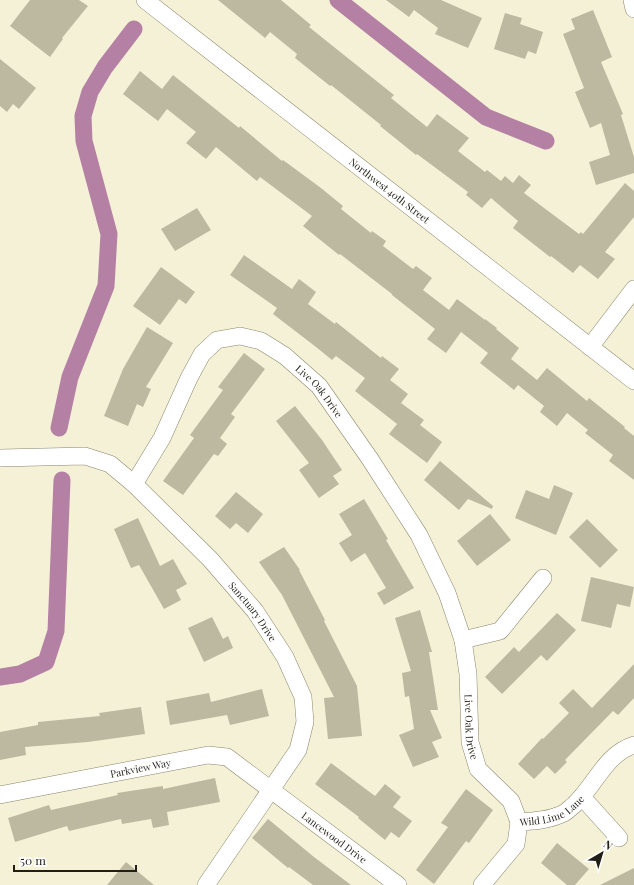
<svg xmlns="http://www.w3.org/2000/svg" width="634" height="885" font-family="'Playfair Display',serif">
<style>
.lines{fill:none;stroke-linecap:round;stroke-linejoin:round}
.canal{stroke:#b480a4;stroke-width:17}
.building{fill:#bdb9a0}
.minor-casing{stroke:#8a866d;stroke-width:18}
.minor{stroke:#fff;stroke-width:17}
.labels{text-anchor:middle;stroke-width:4;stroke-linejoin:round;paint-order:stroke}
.street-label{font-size:10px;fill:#201e15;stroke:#fff}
</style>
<rect width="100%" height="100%" fill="#f5f1d6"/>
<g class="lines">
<!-- canal -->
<path class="canal" d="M338,0l148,117 60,24
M59,428l11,-51 36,-91 3,-52 -25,-93 -1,-25 7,-24 15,-25 29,-38
M0,677l20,-3 26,-12 10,-31 6,-151"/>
</g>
<!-- building -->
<path class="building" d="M30,0h49l9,6 -26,32 1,1 -13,18 -40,-31z
M218,0h63l30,25 -2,2 85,68 -3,3 36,29 10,-13 32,24 -11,13 27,21 2,-2 14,11 4,-5 8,7 6,-8 12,10 -7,8 55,41 2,-2 2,2 42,-51 9,8v26l-29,35 10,7 -17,20 -18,-14 -7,8 -22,-17 -1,1 -37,-29 5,-7 -27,-23 -9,10 -16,-13 2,-3 -51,-38 -1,1 -36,-29 1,-1 -50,-40 -1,1 -35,-28 2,-4 -27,-22 -5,6z
M386,0h55l41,18 -14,30 -33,-14 3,-6 -24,-18 -5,7z
M593,10l19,47 -11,5 22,52 -2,1 13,42v16l-38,12 -7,-23 21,-7 -9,-32 -11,5 -15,-36 9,-4 -21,-54 12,-5 -4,-10z
M505,13l17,5 -2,6 23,8 -7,22 -8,-3 -3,8 -31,-10z
M0,59l36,29 -17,21 -6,-5 -6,8 -7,-6z
M140,71l22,18 11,-14 66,53 1,-2 42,35 1,-1 38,28 22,18 -2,3 30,24 1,-2 14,10 -3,5 30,23 3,-3 16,12 -9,12 26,20 8,-11 28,21v-1l12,9 -1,1 23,19 -8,11 26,21 10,-12 40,33 2,-3 36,29 -1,1 10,8v44l-25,-19 4,-6 -28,-22 3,-3 -21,-17 -10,13 -17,-14 4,-6 -26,-21 -4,5 -34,-27 8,-10 -27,-21 -15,21 -19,-14 8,-10 -43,-34v-1l-52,-40 -1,1 -36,-29 9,-10 -52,-39 -3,4 -41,-34 -10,12 -20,-16 10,-11 -29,-23 -9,12 -35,-27z
M197,208l14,22 -36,21 -14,-22z
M244,255l48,34 7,-10 17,13 -8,12 27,20 1,-2 45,36 1,-2 17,13 -9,11 18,14 -7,9 23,17 -4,5 22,17 -15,21 -38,-29 8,-10 -42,-33 10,-13 -29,-22 -4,4 -16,-13 -43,-33 4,-6 -47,-33z
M161,267l34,25 -9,12 -7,-5 -19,26 -27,-19z
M147,327l26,16 -27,44 5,2 -8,18 -6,-3 -9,22 -24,-10 19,-47z
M244,353l21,16 -34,45 4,3 -15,21 7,6 -9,12 -4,-2 -31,41 -20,-14 31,-43 -4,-3 33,-45 -5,-3z
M295,406l27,34 20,30 -9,6 6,8 -20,14 -20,-28 10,-7 -33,-42z
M440,461l53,45 -1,3 -24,-10 -9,11 -35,-30z
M554,485l19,8 -17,42 -41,-17 11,-28 23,9z
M236,492l27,22 -15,19 -12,-10 -6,6 -15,-13z
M364,499l24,40 -2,1 28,48 -30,17 -7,-12 9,-5 -21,-35 -14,9 -12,-19 13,-8 -13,-21z
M490,514l21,26 -34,26 -20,-25z
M138,518l22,48 13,-7 14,25 -11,6 5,10 -17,9 -25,-44 -8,3 -17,-39z
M587,519l31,31 -18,18 -31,-31z
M284,547l16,23h-1l26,50 -1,1 33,65 5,50 -34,3 -4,-41 10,-1 -52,-102 -23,-33z
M591,577l43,10 -4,20 -13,-3 -6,24 -30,-7z
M420,610l12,42h-3l9,58h-8l12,28 -10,4 7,15 -26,10 -14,-32 15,-6 -5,-33 -4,1 -3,-24 9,-2 -16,-53z
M557,613l19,17 -29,31 -6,-6 -39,39 -17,-17 29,-30 5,5z
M212,617l11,22 5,-3 5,12 -29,14 -16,-34z
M634,664v34l-16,17 -5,-4 -48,49 2,2 -12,12 -8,-8 -13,13 -16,-15 24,-26 1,1 26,-26 -10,-10 14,-14 19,19z
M262,689l7,27 -39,9 -3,-10 -57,10 -4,-24 43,-8 2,9z
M141,707l4,27 -57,8 -63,5 1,8 -26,5v-28l38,-7v-3l62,-6 -1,-3z
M331,763l44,33 10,-12 16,13 -8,10 19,14 -13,17 -8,-6 -6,8 -27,-22 1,-1 -44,-33z
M215,778l5,24 -53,10 2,13 -16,3 -2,-9 -29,5 -1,-5 -52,12 -2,-5 -52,16 -7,-24 41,-13 2,5 67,-15 -1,-2 46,-7v3z
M466,789l27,21 -24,33 -3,-2 -32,43 -18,-14 32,-43 -7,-4z
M268,819l46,38 37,28h-38l-24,-18 -1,1 -36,-30z
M557,843l32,26 -14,16h-8l-26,-22z
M126,862l28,23h-47z
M634,868v17h-34z"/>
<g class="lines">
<!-- minor casing -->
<g class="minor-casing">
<g id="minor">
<path id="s1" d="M145,0l489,381"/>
<path d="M632,0l2,9"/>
<path d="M590,347l44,-58"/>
<path id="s2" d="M0,458l85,-2 25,8 24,20 76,75 45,52 30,46 18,40 2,25 -7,28 -92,135"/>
<path id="s3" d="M134,484l28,-46 27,-60 13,-24 15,-14 23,-4 21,5 24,15 34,30 51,73 49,76 28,58 16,47 5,34 2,68 8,27 33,32 8,21"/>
<path d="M463,640l37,-9 43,-53"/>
<path id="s4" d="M0,795l208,-40 19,2 171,128"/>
<path d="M582,797l37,41"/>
<path id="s5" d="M482,885l34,-41 3,-22c16,-1 31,-2 45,-9 4,-2 7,-6 10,-8 21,-19 31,-51 60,-60"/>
</g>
</g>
<!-- minor -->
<use href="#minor" class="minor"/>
</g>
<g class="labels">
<!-- street labels -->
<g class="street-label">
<text dy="4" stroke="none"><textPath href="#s1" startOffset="310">Northwest 40th Street</textPath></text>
<text dy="4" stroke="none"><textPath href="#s3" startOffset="290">Live Oak Drive</textPath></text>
<text dy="4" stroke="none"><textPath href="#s2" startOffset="317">Sanctuary Drive</textPath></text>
<text dy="4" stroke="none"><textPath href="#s3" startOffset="667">Live Oak Drive</textPath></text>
<text dy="4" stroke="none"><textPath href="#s4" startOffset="143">Parkview Way</textPath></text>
<text dy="4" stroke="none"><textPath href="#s5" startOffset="111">Wild Lime Lane</textPath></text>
<text dy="4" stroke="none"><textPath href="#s4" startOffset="365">Lancewood Drive</textPath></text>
</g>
</g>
<!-- north arrow -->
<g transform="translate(602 853) rotate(38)" stroke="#ffffff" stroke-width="3" paint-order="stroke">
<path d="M0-3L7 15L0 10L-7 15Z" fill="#201e15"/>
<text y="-6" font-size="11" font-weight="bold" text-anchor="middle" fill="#201e15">N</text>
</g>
<!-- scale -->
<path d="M14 865v6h122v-6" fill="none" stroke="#201e15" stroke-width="2"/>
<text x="20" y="865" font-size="12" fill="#201e15" stroke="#ffffff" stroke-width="3" paint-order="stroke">50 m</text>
</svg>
